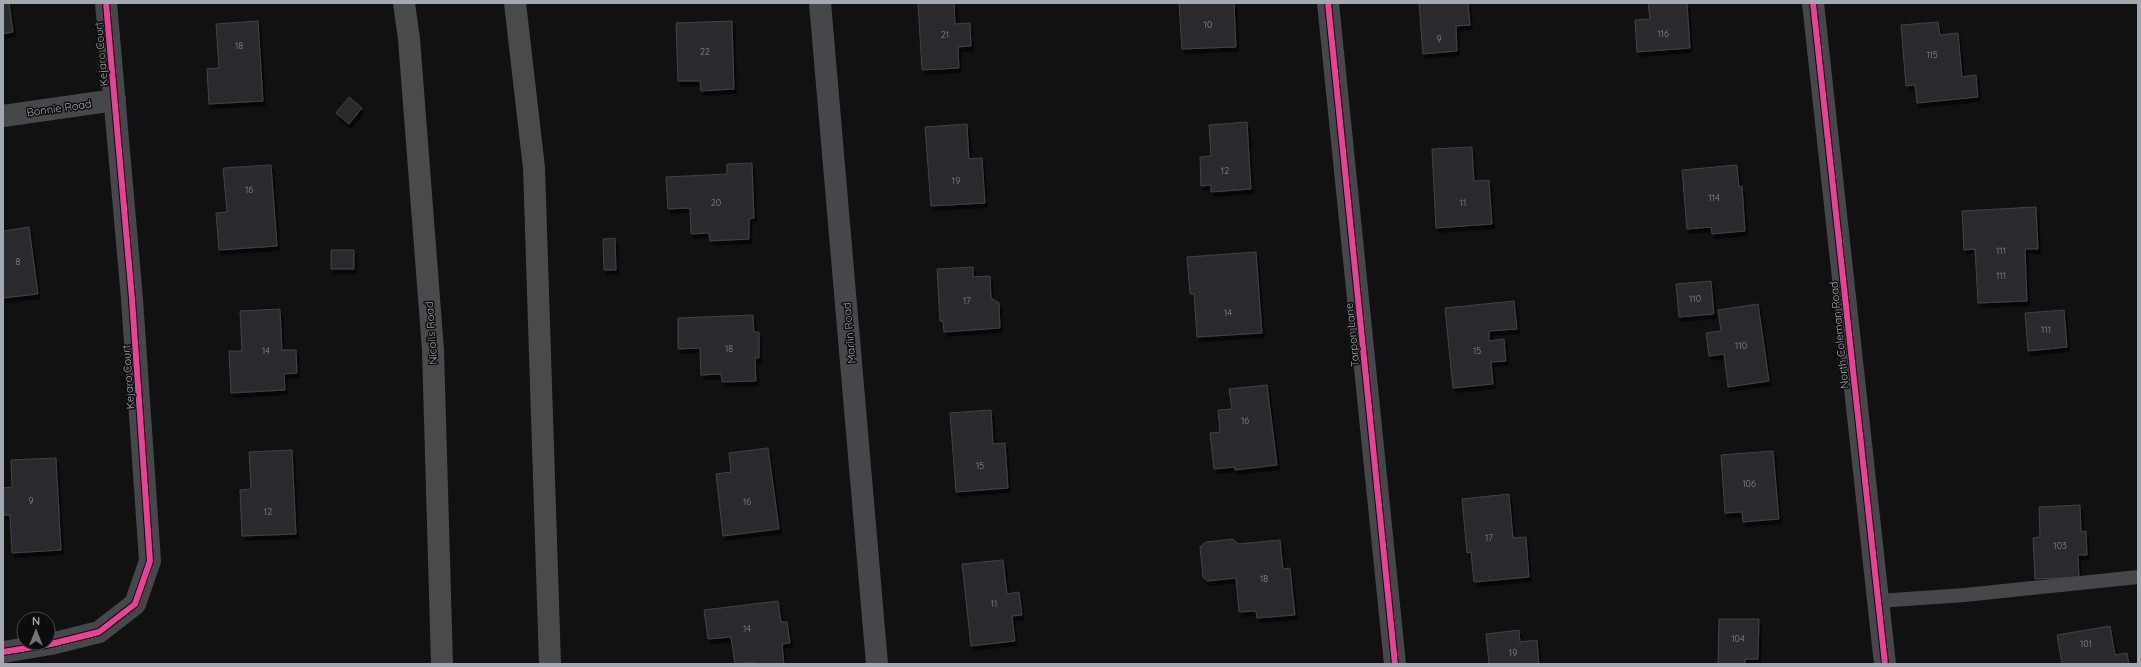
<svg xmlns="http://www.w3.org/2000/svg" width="2141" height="667" font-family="Quicksand,sans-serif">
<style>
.building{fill:#2c2c2e;stroke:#414246;filter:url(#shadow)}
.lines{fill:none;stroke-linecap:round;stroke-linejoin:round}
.lane{stroke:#46474a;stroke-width:14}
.street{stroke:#46474a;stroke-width:22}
.highway{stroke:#484a4c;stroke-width:22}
.cycleway-casing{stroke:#0c0c0d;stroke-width:8}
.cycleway{stroke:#ea4096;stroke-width:6}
.labels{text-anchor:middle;stroke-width:3;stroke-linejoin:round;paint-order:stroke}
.number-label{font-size:9px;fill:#858a92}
.street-label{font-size:11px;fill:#a3a9b3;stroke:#0c0c0d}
</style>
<defs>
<filter id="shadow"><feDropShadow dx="2.5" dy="4.5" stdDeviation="0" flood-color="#0009"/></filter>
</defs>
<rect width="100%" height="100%" fill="#111112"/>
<!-- building -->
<path class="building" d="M3,3h6l4,29 -10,2z
M918,3h36l1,21 15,-1 1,23 -13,1 1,21 -37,2z
M1179,3h55l2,44 -54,2z
M1419,3h49l2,22 -14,1 1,25 -34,3z
M1648,3h39l3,45 -53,4 -2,-32 15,-1z
M258,21l5,80 -54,3 -2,-35 12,-1 -3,-44z
M732,21l2,68 -33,2 -1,-10h-22l-2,-58z
M1938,22l2,13 18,-2 4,44 14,-2 2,22 -61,6 -2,-18 -9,1 -5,-61z
M349,97l13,11 -13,16 -13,-11z
M1247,122l4,67 -40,3v-7l-10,1 -1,-29 11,-1 -2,-31z
M967,124l2,35 13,-1 3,45 -54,3 -6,-79z
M1472,147l2,34 15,-1 3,44 -56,4 -4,-79z
M752,163l2,55 -5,1v20l-39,2 -1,-8 -18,1 -1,-26 -22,1 -2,-32 61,-3v-10z
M271,165l6,81 -58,4 -3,-37 11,-1 -4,-44z
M1737,165l2,22 3,-1 3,45 -33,3 -1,-7 -24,2 -5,-59z
M2036,207l2,42h-13l2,52 -49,2 -3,-54 -11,1 -2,-39z
M29,227l9,67 -35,4v-67z
M615,238l1,32h-12l-1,-31z
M331,250h23v19h-23z
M1256,252l6,81 -65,4 -3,-43h-4l-3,-37z
M973,267v10l17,-1 1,22 8,5 1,25 -56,4 -1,-11h-3l-3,-52z
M1711,281l3,33 -35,3 -3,-33z
M1514,301l3,28 -28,2v10l15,-2 2,22 -15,1 2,22 -40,4 -8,-80z
M1758,304l11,77 -41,6 -4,-33 -15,2 -3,-23 15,-2 -3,-21z
M280,309l2,41h14l1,23 -13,1 1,16 -54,3 -2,-42h13l-2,-40z
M2064,310l3,37 -39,4 -3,-38z
M753,315l1,17h5v26h-4l1,23 -34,1 -1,-8 -20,1 -1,-27 -22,1v-31z
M1267,385l10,80 -42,5v-3l-21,2 -4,-36 10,-1 -2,-22 14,-1 -3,-20z
M991,410l2,34 12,-1 3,45 -52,4 -6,-79z
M768,448l11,81 -56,7 -7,-62 15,-2 -2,-19z
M292,450l4,84 -54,2 -2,-46 11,-1 -2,-37z
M1773,451l6,68 -36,3 -1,-10 -17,1 -4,-58z
M56,458l5,92 -49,3 -2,-38h-7v-27l9,-1 -1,-27z
M1509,494l4,44 13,-1 3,40 -55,5 -3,-30 -4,1 -5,-54z
M2080,505l1,27 5,-1 1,24h-9l1,22 -44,2 -2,-41 7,-1 -1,-30z
M1233,539l5,5 42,-4 3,29 7,-1 5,47 -38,3 -1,-7 -17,1 -3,-34 -29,3 -4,-4 -3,-30 6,-5z
M1003,560l4,34 12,-2 3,23 -10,1 3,25 -44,5 -9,-82z
M778,601l3,21h6l3,21 -8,1 2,20h-30l-1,-2 -18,2 -4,-27 -23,2 -4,-29z
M1719,619h40l-1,40h-13v5h-27z
M2110,626l5,29 12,-2 2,11h-67l-5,-29z
M1519,630l1,12 17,-2 2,24h-50l-3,-30z"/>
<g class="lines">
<!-- lane -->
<path class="lane" d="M1878,601l87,-6 173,-18"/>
<!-- street -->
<path class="street" d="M820,3l57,661
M1328,3l67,661
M1813,3l72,661
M3,116l112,-16
M3,652l48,-8 48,-12 36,-28 15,-43 -18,-262 -26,-296"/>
<!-- highway -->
<path class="highway" d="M404,3l5,36 24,311 9,314
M515,3l19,165 16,496"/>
<!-- cycleway casing -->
<g class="cycleway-casing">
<path id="cycleway" d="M1328,3l67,661
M1813,3l72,661
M3,652l48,-8 48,-12 36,-28 15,-43 -18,-262 -26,-296"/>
</g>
<!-- cycleway -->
<use href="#cycleway" class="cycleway"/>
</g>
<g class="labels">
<!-- number labels -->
<g class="number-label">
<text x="1208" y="28">10</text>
<text x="1663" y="37">116</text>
<text x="945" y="38">21</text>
<text x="1439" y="42">9</text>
<text x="239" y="49">18</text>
<text x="705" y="55">22</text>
<text x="1932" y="58">115</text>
<text x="1225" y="174">12</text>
<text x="956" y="184">19</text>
<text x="249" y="193">16</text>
<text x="1714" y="201">114</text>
<text x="716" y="206">20</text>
<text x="1463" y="206">11</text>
<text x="2001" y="254">111</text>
<text x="18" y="265">8</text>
<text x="2001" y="279">111</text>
<text x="1695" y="302">110</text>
<text x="967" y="304">17</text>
<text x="1228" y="316">14</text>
<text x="2046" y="333">111</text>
<text x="1741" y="349">110</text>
<text x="729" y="352">18</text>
<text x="266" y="354">14</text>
<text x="1477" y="354">15</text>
<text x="1245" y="424">16</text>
<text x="980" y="469">15</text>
<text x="1749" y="487">106</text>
<text x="31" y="504">9</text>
<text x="747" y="505">16</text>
<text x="268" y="515">12</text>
<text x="1489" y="541">17</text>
<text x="2060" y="549">103</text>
<text x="1264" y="582">18</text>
<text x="994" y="607">11</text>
<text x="747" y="632">14</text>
<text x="1738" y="642">104</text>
<text x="2086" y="647">101</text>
<text x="1513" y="656">19</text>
</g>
<!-- street labels -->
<g class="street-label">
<text transform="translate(101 54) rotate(-95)" y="4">Kejaro Court</text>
<text transform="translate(59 108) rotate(-8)" y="4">Bonnie Road</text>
<text transform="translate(431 333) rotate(-94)" y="4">Nicolls Road</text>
<text transform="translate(849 333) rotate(-95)" y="4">Marlin Road</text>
<text transform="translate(1352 335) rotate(-96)" y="4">Tarpon Lane</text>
<text transform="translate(1839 335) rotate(-96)" y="4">North Coleman Road</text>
<text transform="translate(128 377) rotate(-94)" y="4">Kejaro Court</text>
</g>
</g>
<!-- border -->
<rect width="2141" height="667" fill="none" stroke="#a3a9b3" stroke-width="8"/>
<!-- north arrow -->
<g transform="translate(36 631)"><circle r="19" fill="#0c0c0d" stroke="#484b4f"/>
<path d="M0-3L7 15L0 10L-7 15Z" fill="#70747b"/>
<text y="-6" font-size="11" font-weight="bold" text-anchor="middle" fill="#a3a9b3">N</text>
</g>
</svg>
